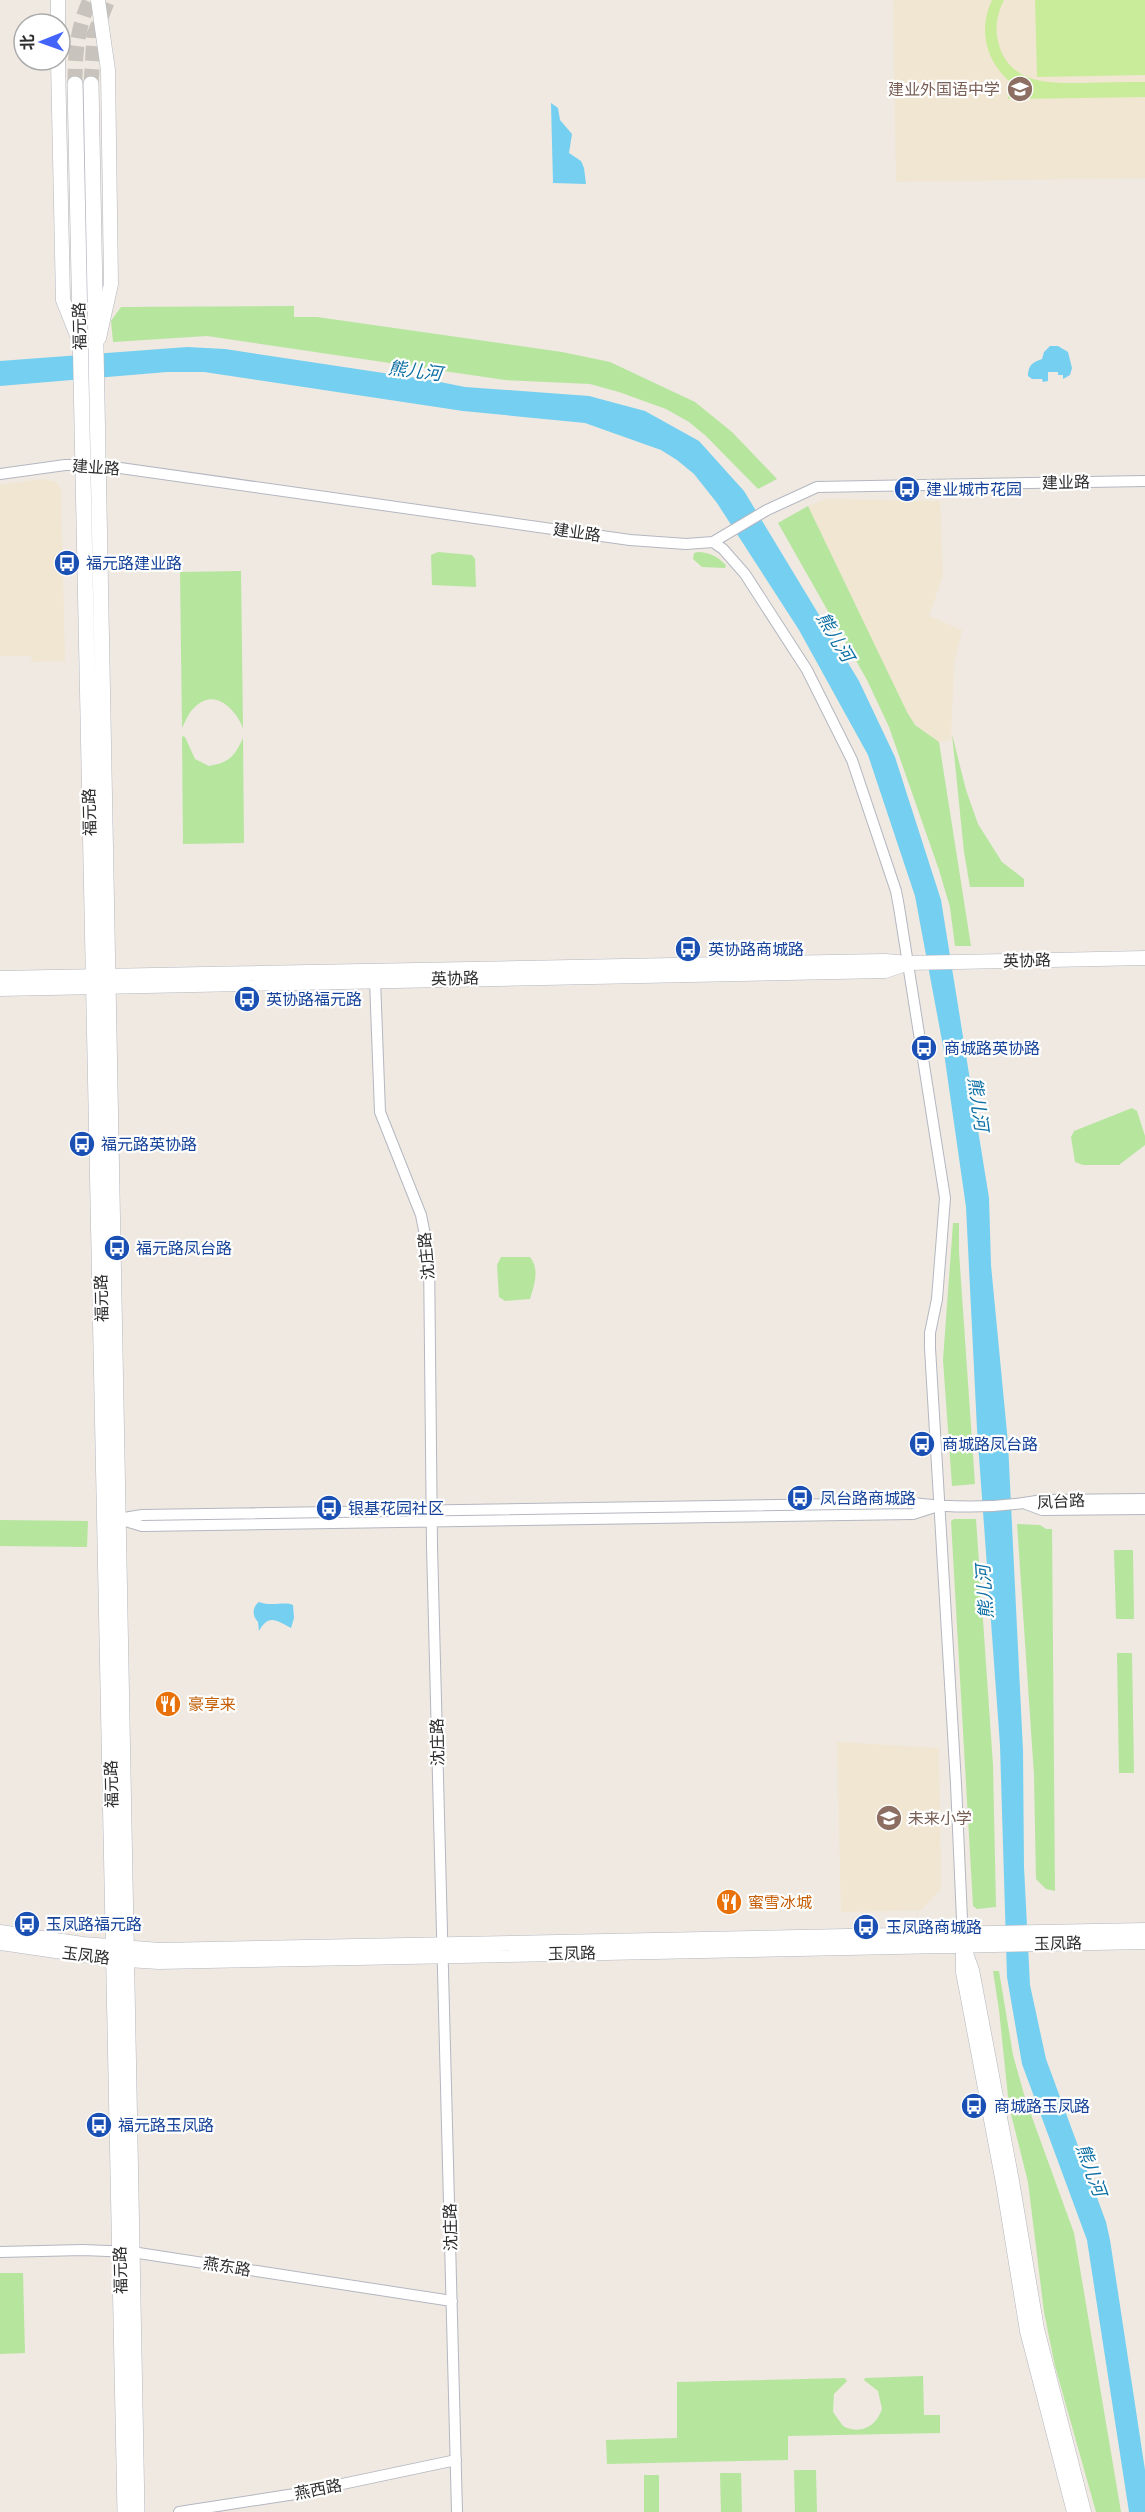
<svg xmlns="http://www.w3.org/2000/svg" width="1145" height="2512" font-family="'Fira Sans Condensed','Noto Sans SC',sans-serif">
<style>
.education{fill:#f0e6d1}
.green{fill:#b6e59e}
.pitch{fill:#c9ec9a}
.water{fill:#75cff0}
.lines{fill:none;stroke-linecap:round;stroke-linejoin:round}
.secondary-tunnel{stroke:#c8c4bd;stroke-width:15;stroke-dasharray:15 8;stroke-linecap:butt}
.minor-casing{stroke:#b4b7c1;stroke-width:12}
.tertiary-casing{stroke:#b4b7c1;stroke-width:15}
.secondary-casing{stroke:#b4b7c1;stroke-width:16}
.minor{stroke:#fff;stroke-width:10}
.tertiary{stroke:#fff;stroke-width:14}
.secondary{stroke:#fff;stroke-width:15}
.labels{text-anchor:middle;stroke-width:4.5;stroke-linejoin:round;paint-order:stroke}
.education-label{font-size:16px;fill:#785e54;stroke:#fff;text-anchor:end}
.street-label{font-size:16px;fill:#2e2e2e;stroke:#fff}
.transit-label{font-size:16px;fill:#164399;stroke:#fff;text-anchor:start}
.food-label{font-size:16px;fill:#c56008;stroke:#fff;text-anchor:start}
.water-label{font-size:18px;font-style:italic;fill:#0d6fa3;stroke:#fff}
</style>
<rect width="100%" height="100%" fill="#efe9e1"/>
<!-- education -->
<path class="education" d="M893,0h252v178l-249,4z
M43,479l13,3 5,7 4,172 -33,1 -1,-6h-31v-171z
M827,499l113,2 3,75 -14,40 33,14 -8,35 -3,75 -12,2 -24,-17 -8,-13 -99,-206z
M837,1742l102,6 2,141 -20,21 -80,2z"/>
<!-- green -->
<path class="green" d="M294,306v11h23l245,35 48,10 85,40 37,30 45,47 -19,10 -52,-53 -17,-14 -23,-13 -47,-17 -29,-8 -85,-4 -298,-44 -94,6 -2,-21 10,-14z
M808,506l99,206 8,13 24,17 32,204h-16l-5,-39 -11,-37 -50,-143 -22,-47 -89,-157z
M438,552l34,3 3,4 1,28 -44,-2 -1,-30z
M698,552c11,0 20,5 28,13l-1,3 -23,-1 -9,-8 1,-6z
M241,571l2,157c-7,-18 -28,-41 -48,-21 -6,5 -9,13 -13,21l-2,-156z
M952,734l14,56 12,34 24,38 22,17v8h-54l-6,-35z
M182,736l3,1 10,22 14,7c21,-4 25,-9 34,-28l1,105 -61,1z
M1132,1108l5,3 8,25v9l-26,20h-36l-8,-3 -4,-25 3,-6z
M953,1223h6v29l16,232 -23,2 -9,-126z
M501,1257h29c10,12 4,29 0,42l-25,2 -6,-4 -2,-32z
M954,1519h22l17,246 3,142 -19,2 -4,-3 -22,-385z
M0,1520l88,1 -1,26 -87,-1z
M1017,1524l23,1 6,4h6l3,362 -9,-2 -10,-10 -2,-104z
M1114,1550h19l1,69h-18z
M1117,1653h15l2,120h-15z
M993,1971h6l14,84 12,43 49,135 47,279h-25l-41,-146 -11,-54 -16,-130 -19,-76 -10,-96z
M0,2273h23l2,80 -25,1z
M923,2376l1,39h16v18l-152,3v24l-181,4 -1,-24 71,-2v-56l168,-4 2,3 -13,13 -1,18 10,14c17,9 33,1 39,-17l-4,-18 -14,-11 1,-2z
M794,2470h22l1,42h-22z
M720,2473h21l1,39h-21z
M644,2475h15v37h-15z"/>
<!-- pitch -->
<path class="pitch" d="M992,0h12c-7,14 -10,29 -5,45 12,40 51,38 85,38 21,-1 41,-1 61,-1v15l-137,2 -1,-14 6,-1c-26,-20 -36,-53 -21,-84z
M1035,0h110v75l-108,2z"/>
<!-- water -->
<path class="water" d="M551,103l7,5 2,12 12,14 -3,19 12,8 3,7 2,16 -33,-1z
M1050,346h8l10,6 4,16 -2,7 -7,4v-4h-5v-3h-10v9l-5,1 -1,-3h-10l-4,-3c0,-11 5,-14 14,-17l2,-7z
M187,347l38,2 205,31 35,7 124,9 56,15 54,30 45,50 115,190 36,76 46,143 48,298 2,67 17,178 15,308 1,116 6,118 16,74 60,163 4,18 35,230v42h-16l-42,-272 -65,-176 -15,-87 -7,-232 -23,-316 -11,-222 -23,-161 -28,-150 -47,-141 -69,-125 -82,-127 -23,-29 -17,-14 -16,-10 -76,-27 -122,-12 -259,-39h-37l-167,14v-25z
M259,1602c13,5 26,-1 34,3l1,13 -3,10c-14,-7 -22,-15 -32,3l-1,-9c-6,-6 -6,-15 1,-20z"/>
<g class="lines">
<!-- secondary-tunnel -->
<path class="secondary-tunnel" d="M75,84c0,-30 2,-56 15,-84
M91,84l3,-49 14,-35"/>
<!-- minor casing -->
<g class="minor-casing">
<path id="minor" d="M0,474l65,-9h34l531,75 56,4 27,-2 54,-32 50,-23 328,-6
M713,542l10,7 22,25 62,96 45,90 44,131 3,16 46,291 -8,101 -7,34v15l26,436 7,158
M375,980l5,132 41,103 8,40 3,291 25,966
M1026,1504l16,6 103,-1
M118,1519l24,-4 770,-12c42,5 89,5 130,-3l103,-1
M122,1520l20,6 771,-12 19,-6
M0,2252l83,-2 49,2 320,49
M179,2512l116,-18 161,-34"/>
</g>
<!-- tertiary casing -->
<g class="tertiary-casing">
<path id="tertiary" d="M58,0v24
M98,0l10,70 3,214 -12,54
M58,60l5,240 17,43
M0,978l885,-17 23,2 237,-5
M0,989l885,-18 18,-6
M0,1932l83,12 77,6 985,-20
M0,1943l111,16 48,3 986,-20
M963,1945l9,25 40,211 25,148 47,183
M963,1953v19l40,211 24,148 47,181"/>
</g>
<!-- secondary casing -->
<g class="secondary-casing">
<path id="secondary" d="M75,84l50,2428
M91,84l46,2428"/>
</g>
<!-- minor -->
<use href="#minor" class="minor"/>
<!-- tertiary -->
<use href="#tertiary" class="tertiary"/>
<!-- secondary -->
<use href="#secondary" class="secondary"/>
</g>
<!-- icons -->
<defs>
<g id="school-disc" transform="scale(1.35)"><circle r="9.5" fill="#8d6e63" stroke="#fff"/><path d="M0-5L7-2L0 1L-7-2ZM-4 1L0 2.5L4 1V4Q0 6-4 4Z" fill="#fff"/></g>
<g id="bus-disc" transform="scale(1.35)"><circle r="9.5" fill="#1a4fb4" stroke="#fff"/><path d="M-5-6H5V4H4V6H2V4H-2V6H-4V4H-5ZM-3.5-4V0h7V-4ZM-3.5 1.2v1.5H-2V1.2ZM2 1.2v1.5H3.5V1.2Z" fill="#fff"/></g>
<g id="restaurant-disc" transform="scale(1.35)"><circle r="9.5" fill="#e8710a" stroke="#fff"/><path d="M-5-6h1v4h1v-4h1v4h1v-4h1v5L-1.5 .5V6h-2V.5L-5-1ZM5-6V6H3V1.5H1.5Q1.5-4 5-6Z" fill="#fff"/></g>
</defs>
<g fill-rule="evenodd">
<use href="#school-disc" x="1020" y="89"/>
<use href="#bus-disc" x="907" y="489"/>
<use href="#bus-disc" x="67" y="563"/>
<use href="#bus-disc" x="688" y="949"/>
<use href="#bus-disc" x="247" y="999"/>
<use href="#bus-disc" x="924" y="1048"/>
<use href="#bus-disc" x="82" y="1144"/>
<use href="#bus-disc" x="117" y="1248"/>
<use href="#bus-disc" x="922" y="1444"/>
<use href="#bus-disc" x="800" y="1498"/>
<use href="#bus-disc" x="329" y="1508"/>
<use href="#restaurant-disc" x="168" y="1704"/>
<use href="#school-disc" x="889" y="1818"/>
<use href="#restaurant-disc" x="729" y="1902"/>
<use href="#bus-disc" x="27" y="1924"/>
<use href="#bus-disc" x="866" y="1927"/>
<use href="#bus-disc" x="974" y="2106"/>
<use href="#bus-disc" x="99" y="2125"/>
</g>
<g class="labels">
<!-- education labels -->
<g class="education-label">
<text x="1000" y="95">建业外国语中学</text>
<text x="908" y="1824" text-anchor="start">未来小学</text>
</g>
<!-- street labels -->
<g class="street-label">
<text transform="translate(79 326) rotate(-91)" y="6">福元路</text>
<text transform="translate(96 467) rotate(4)" y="6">建业路</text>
<text transform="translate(1066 482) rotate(-1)" y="6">建业路</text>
<text transform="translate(577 532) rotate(8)" y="6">建业路</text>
<text transform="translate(89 812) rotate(-91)" y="6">福元路</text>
<text transform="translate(1027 960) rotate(-1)" y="6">英协路</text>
<text transform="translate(455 978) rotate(-1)" y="6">英协路</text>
<text transform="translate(426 1256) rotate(-95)" y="6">沈庄路</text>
<text transform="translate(101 1298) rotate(-91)" y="6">福元路</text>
<text transform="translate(1061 1501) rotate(-3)" y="6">凤台路</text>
<text transform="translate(437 1742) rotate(-91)" y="6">沈庄路</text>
<text transform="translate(111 1784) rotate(-91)" y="6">福元路</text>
<text transform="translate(1058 1943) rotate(-1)" y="6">玉凤路</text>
<text transform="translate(572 1953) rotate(-1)" y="6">玉凤路</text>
<text transform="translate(86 1955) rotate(7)" y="6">玉凤路</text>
<text transform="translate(450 2227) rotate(-91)" y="6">沈庄路</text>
<text transform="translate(227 2266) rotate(9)" y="6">燕东路</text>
<text transform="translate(120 2270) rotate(-91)" y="6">福元路</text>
<text transform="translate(318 2489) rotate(-11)" y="6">燕西路</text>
</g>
<!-- transit labels -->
<g class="transit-label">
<text x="926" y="495">建业城市花园</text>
<text x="86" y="569">福元路建业路</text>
<text x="708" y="955">英协路商城路</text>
<text x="266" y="1005">英协路福元路</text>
<text x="944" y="1054">商城路英协路</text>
<text x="101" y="1150">福元路英协路</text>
<text x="136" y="1254">福元路凤台路</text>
<text x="942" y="1450">商城路凤台路</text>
<text x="820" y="1504">凤台路商城路</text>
<text x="348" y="1514">银基花园社区</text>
<text x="46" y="1930">玉凤路福元路</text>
<text x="886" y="1933">玉凤路商城路</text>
<text x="994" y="2112">商城路玉凤路</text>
<text x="118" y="2131">福元路玉凤路</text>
</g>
<!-- food labels -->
<g class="food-label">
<text x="188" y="1710">豪享来</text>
<text x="748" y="1908">蜜雪冰城</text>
</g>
<!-- water labels -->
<g class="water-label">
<text transform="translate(415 371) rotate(7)" y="6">熊儿河</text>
<text transform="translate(835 637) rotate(59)" y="6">熊儿河</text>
<text transform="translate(978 1104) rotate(82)" y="6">熊儿河</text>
<text transform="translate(985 1592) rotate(-94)" y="6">熊儿河</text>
<text transform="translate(1091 2170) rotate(70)" y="6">熊儿河</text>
</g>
</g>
<!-- north arrow -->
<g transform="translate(42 42) rotate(269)"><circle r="28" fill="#ffffff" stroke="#ababab" stroke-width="1.5"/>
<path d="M0-4.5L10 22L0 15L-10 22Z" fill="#4264fb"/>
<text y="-9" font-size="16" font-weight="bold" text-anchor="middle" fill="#2e2e2e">北</text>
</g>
</svg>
